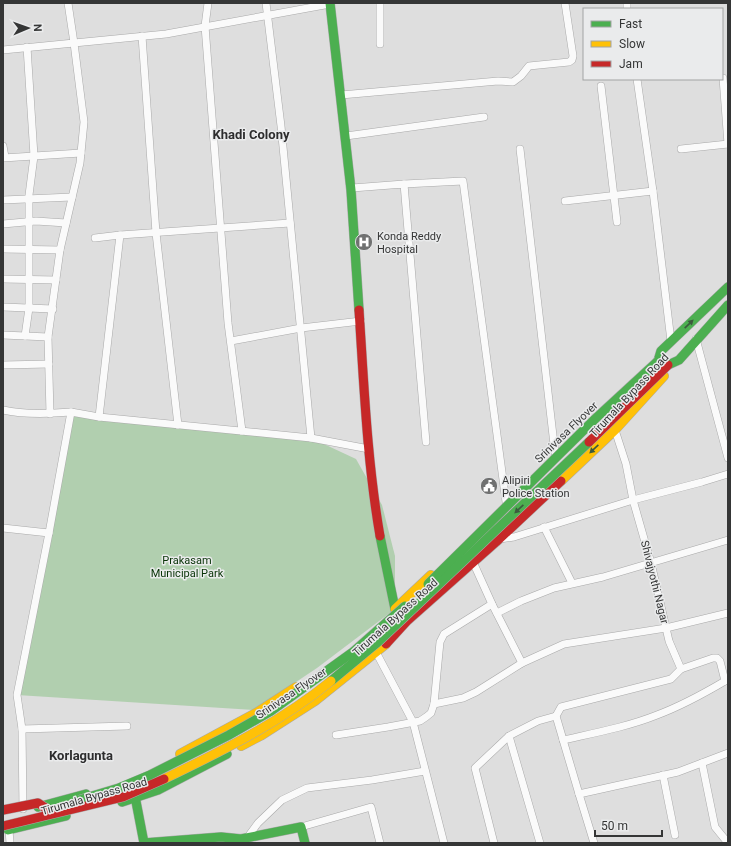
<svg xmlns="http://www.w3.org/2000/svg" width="731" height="846" font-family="Roboto,sans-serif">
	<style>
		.green { fill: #b1cfaf }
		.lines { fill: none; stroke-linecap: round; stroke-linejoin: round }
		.street-casing { stroke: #a9a9a9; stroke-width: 8 }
		.fast-casing { stroke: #a9a9a9; stroke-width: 10 }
		.slow-casing { stroke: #a9a9a9; stroke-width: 10 }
		.jam-casing { stroke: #a9a9a9; stroke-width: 10 }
		.street { stroke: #fafafa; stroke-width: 7 }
		.fast { stroke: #4caf50; stroke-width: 9 }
		.slow { stroke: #ffc107; stroke-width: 9 }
		.jam { stroke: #c62828; stroke-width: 9 }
		.fast-bridge-casing { stroke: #a9a9a9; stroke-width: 10; stroke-linecap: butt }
		.slow-bridge-casing { stroke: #a9a9a9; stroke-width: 10; stroke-linecap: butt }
		.jam-bridge-casing { stroke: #a9a9a9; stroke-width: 10; stroke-linecap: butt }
		.fast-bridge { stroke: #4caf50; stroke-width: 9 }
		.slow-bridge { stroke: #ffc107; stroke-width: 9 }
		.jam-bridge { stroke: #c62828; stroke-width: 9 }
		.oneway { fill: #3c5a3e }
		.labels { text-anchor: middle; stroke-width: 3; stroke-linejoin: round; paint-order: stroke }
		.poi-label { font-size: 11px; fill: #353636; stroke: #eaebec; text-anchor: start }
		.street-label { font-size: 11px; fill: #353636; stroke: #eaebec }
		.park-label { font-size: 11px; fill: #073306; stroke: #eaebec }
		.quarter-label { font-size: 13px; font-weight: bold; fill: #2d2d2e; stroke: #eaebec }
	</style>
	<rect width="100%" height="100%" fill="#dedede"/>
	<path class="green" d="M71,412L311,438L356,459L382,505L395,556V609L317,668L254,710L17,695Z"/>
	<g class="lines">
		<defs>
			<g id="street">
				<path d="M208,3L205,26L228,323L242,431"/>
				<path d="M266,3L281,126L311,438"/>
				<path d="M627,3V9"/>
				<path d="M142,36L156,233L178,425"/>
				<path d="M380,44V3"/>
				<path d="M3,50L74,43L68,3"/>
				<path d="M723,78L728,144"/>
				<path d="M637,79L653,191L671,341"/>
				<path d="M601,86L617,222"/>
				<path d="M341,95L498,81L513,82L521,76L529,66L569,62L572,60L573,56L565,3"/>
				<path d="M346,136L484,117"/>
				<path d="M3,146L5,157"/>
				<path d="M520,149L555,453"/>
				<path d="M681,149L728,144"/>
				<path d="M3,158L81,153"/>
				<path d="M404,184L463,181L506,502"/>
				<path d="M352,188L404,184L426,442"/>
				<path d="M3,200L72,197"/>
				<path d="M565,201L653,191"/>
				<path d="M3,224L36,221L66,223"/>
				<path d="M95,238L120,235L290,223"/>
				<path d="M3,249L60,250L80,163L84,122L74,43L166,34L330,4"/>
				<path d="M3,279L56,280"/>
				<path d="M3,307L53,309"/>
				<path d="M3,335L48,337"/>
				<path d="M25,336L29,308V195L34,156L27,47"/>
				<path d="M696,339L728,458"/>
				<path d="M231,341L301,328L361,321"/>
				<path d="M3,365L49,364"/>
				<path d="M3,410C25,415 48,414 71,412"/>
				<path d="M50,414L48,337L60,250"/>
				<path d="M99,417L120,235"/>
				<path d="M615,430L626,464L633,500L651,563L669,641L681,669L713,658H717L720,661L725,681L728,680"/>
				<path d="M544,527L572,583"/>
				<path d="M3,528L49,533"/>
				<path d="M500,539L514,537L633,500L702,482L728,474"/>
				<path d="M473,562L492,604L522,663L564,644L666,628L728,613"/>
				<path d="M497,613L521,601L554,588L603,577L728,540"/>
				<path d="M376,652L413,722L444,843"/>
				<path d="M434,704L463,698L476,692L522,663"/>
				<path d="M22,729L127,726"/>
				<path d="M336,735L388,727L420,721L426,717L431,713L434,704L440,642L444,634L492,604"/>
				<path d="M509,736L540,843"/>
				<path d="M563,740C594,733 627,727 657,715C681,706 703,694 725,681"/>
				<path d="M702,763L715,827L728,843"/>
				<path d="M663,775L675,835"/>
				<path d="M579,794L556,716L561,707L671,679L681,669"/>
				<path d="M23,809L22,729L17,695L49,533L71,412L99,417L311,438L369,449"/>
				<path d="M301,827L371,807L380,843"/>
				<path d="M9,830L10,843"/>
				<path d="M247,838L258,823L282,800L307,788L372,780L425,771"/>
				<path d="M494,843L475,768L509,736L538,721L556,716"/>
				<path d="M594,843L579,794L678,772L728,753"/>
			</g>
			<g id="fast">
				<path d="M330,3L351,190L359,310"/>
				<path d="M658,361L661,351L728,287"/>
				<path d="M668,365L679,360L728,305"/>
				<path d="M380,536L395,609L398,613"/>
				<path d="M134,791L144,843L221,837L241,839L301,827L305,843"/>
				<path d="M122,802L158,790L227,754"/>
				<path d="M38,807L86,794"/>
				<path d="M8,830L66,816"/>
			</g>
			<g id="slow">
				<path d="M561,481L615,430L664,376"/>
				<path d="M395,609L431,575"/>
				<path d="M241,746L262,735L315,701L386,644"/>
				<path d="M180,754L256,713L296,687"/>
			</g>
			<g id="jam">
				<path d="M359,310C364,385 367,461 380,536"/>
				<path d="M386,644L407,621L496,542L561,481"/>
			</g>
		</defs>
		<use href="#street" class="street-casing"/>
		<use href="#fast" class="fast-casing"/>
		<use href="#slow" class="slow-casing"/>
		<use href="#jam" class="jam-casing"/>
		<use href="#street" class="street"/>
		<use href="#fast" class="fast"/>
		<use href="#slow" class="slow"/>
		<use href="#jam" class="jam"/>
		<defs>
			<g id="fast-bridge">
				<path d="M428,584L595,419L658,361"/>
				<path d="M331,681L378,642L589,442"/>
				<path d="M79,800L119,788L150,775L229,735L271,711L353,652L405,606"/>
			</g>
			<path id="slow-bridge" d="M164,779C222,751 281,722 331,681"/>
			<g id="jam-bridge">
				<path d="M589,442L668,365"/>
				<path d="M3,810L38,803L47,809"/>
				<path d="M3,826L123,797L164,779"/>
			</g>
		</defs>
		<use href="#fast-bridge" class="fast-bridge-casing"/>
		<use href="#slow-bridge" class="slow-bridge-casing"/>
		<use href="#jam-bridge" class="jam-bridge-casing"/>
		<use href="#fast-bridge" class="fast-bridge"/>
		<use href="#slow-bridge" class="slow-bridge"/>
		<use href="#jam-bridge" class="jam-bridge"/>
	</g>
	<defs><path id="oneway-solid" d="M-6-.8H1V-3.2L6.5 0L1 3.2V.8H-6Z"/></defs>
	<g class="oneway">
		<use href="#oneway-solid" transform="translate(689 324) rotate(-44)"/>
		<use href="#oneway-solid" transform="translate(594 449) rotate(137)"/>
		<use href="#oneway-solid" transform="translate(519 509) rotate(137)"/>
	</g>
	<defs>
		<symbol id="hospital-disc" viewBox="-11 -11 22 22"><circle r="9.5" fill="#707171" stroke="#eaebec"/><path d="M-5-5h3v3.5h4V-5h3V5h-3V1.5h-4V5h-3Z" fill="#fff"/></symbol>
		<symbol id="civic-disc" viewBox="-11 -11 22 22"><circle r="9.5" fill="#707171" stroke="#eaebec"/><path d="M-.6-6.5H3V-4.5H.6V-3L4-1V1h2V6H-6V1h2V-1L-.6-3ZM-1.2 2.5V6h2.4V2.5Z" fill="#fff"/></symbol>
	</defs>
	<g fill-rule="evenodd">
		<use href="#hospital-disc" x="354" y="232" width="20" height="20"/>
		<use href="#civic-disc" x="479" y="476" width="20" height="20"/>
	</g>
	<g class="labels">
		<g class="poi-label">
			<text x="377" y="240">Konda Reddy<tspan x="377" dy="13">Hospital</tspan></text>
			<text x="502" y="484">Alipiri<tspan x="502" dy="13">Police Station</tspan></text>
		</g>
		<g class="street-label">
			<text transform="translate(629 395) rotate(-47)" y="4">Tirumala Bypass Road</text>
			<text transform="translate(566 432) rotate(-44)" y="4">Srinivasa Flyover</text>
			<text transform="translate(655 582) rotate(76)" y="4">Shivajyothi Nagar</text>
			<text transform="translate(395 617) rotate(-42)" y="4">Tirumala Bypass Road</text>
			<text transform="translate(291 693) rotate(-34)" y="4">Srinivasa Flyover</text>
			<text transform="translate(94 796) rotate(-16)" y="4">Tirumala Bypass Road</text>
		</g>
		<g class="park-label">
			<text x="187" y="564">Prakasam<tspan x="187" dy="13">Municipal Park</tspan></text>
		</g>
		<g class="quarter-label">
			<text x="251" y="139">Khadi Colony</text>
			<text x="81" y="760">Korlagunta</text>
		</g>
	</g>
	<rect width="731" height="846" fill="none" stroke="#353636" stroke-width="8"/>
	<rect x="583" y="8" width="140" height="72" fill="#eaebec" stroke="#a2a3a3"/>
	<rect x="591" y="21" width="20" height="6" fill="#4caf50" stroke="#a2a3a3"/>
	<text x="619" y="28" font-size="12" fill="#353636">Fast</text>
	<rect x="591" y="41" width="20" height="6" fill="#ffc107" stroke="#a2a3a3"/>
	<text x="619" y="48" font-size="12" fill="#353636">Slow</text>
	<rect x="591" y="61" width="20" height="6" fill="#c62828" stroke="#a2a3a3"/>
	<text x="619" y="68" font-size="12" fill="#353636">Jam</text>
	<g transform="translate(28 28) rotate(88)" stroke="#eaebec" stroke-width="3" paint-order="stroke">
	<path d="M0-3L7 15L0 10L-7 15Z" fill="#353636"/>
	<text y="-6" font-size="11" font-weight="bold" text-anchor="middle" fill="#353636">N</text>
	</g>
	<path d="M595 830v6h67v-6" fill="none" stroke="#353636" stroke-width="2"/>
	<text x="601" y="830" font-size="12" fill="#353636" stroke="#eaebec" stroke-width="3" paint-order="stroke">50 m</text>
</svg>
